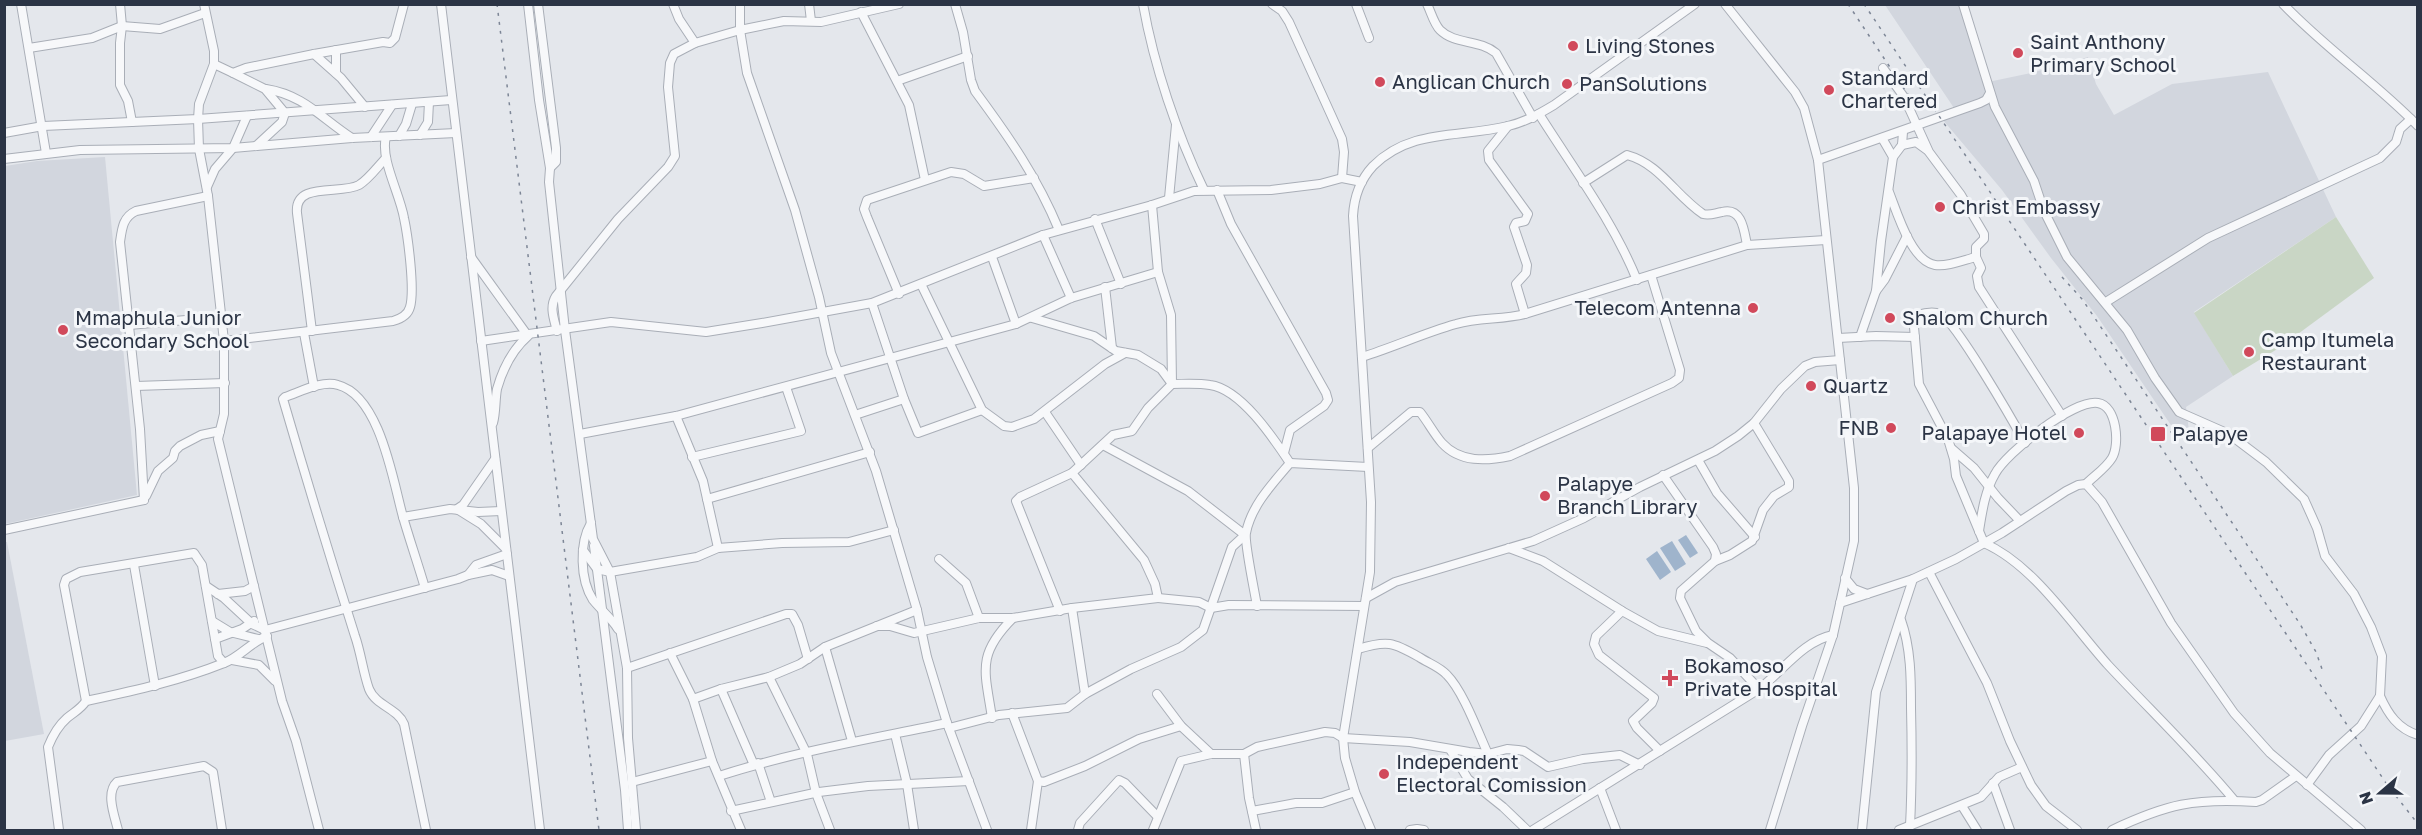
<svg xmlns="http://www.w3.org/2000/svg" width="2422" height="835" font-family="'Golos Text',sans-serif">
	<style>
		.built { fill: #d2d6de }
		.green { fill: #c9d6c5 }
		.water { fill: #9fb4cc }
		.lines { fill: none; stroke-linecap: round; stroke-linejoin: round }
		.minor-casing { stroke: #a9aeb7; stroke-width: 10 }
		.minor { stroke: #f7f8fa; stroke-width: 8 }
		.rail { stroke: #7d8696; stroke-width: 1.5; stroke-dasharray: 3 6; stroke-linecap: butt }
		.poi-dot { fill: #d1495b; stroke: #f4f6f9; stroke-width: 2 }
		.labels { text-anchor: middle; stroke-width: 6; stroke-linejoin: round; paint-order: stroke }
		.poi-label { font-size: 20px; fill: #2b3445; stroke: #f4f6f9; text-anchor: start }
	</style>
	<rect width="100%" height="100%" fill="#e4e7ec"/>
	<g class="built">
		<path d="M1885,5H1963L1988,82L2031,73L2088,57L2096,84L2114,115L2172,84L2268,72L2336,217L2194,312L2233,376L2186,407L2189,431L2179,437L2097,316L2051,258L2002,190L1943,120L1956,111Z"/>
		<path d="M105,157L137,495L5,524V166L37,161Z"/>
		<path d="M5,542H7L44,734L5,741Z"/>
	</g>
	<path class="green" d="M2336,217L2374,278L2279,348L2233,376L2194,313Z"/>
	<g class="water">
		<path d="M1686,535L1698,553L1690,558L1678,540Z"/>
		<path d="M1672,541L1686,564L1675,571L1660,548Z"/>
		<path d="M1657,551L1671,572L1660,580L1646,559Z"/>
	</g>
	<g class="lines">
		<defs>
			<g id="minor">
				<path d="M21,4L46,153"/>
				<path d="M120,4L122,26L120,43V85L128,101L132,122"/>
				<path d="M204,4L214,51V64L199,104L198,119L199,149L208,196L224,341V414L218,439L282,701L296,741L319,830"/>
				<path d="M441,4L540,830"/>
				<path d="M528,4L539,100L550,168"/>
				<path d="M538,4L556,148V162L550,168L549,182L565,330L593,539L610,572L627,668L628,738L636,830"/>
				<path d="M673,4L679,19L695,43"/>
				<path d="M740,4V30L747,73L795,210L819,297L831,353L876,471L917,610L927,657L947,723L987,830"/>
				<path d="M809,4L811,21"/>
				<path d="M955,4L963,32L971,80L975,91C1009,137 1037,177 1059,230"/>
				<path d="M1143,4C1154,66 1177,134 1204,190"/>
				<path d="M1272,4L1282,11L1289,22L1342,139L1344,152L1342,178"/>
				<path d="M1356,4L1369,38"/>
				<path d="M1427,4C1431,12 1434,24 1440,30C1455,45 1479,39 1496,53L1533,118"/>
				<path d="M1725,4L1795,92L1804,108L1818,160L1854,488V541L1833,635L1802,726L1770,830"/>
				<path d="M1963,4L1995,107L2034,181L2044,211L2067,257L2127,330L2155,378L2179,412L2229,434L2266,462L2304,499L2317,528L2325,556L2354,594L2371,627L2382,656L2380,696L2361,726L2329,755L2307,785"/>
				<path d="M2283,4C2325,48 2375,82 2418,126"/>
				<path d="M861,12L909,105L925,180"/>
				<path d="M29,48L92,38L122,26L160,29L205,13"/>
				<path d="M314,54L341,78L365,107"/>
				<path d="M214,64L233,73L246,68L314,54L383,42L390,43L395,38L404,4"/>
				<path d="M1883,68L1904,97L1929,152L1961,195L1984,234V239L1976,247V257L1981,268L1977,276L1979,287L2062,416"/>
				<path d="M233,73L265,89L285,113L282,122L256,146"/>
				<path d="M336,73V50"/>
				<path d="M897,81L968,56"/>
				<path d="M266,89C304,95 321,118 352,138"/>
				<path d="M1539,114C1573,168 1613,221 1637,280"/>
				<path d="M1508,126L1488,151L1489,160L1528,214L1525,221L1516,223L1514,227L1527,265L1526,273L1516,284L1525,314"/>
				<path d="M4,133L43,126L198,119L451,100"/>
				<path d="M420,135L428,122L429,102"/>
				<path d="M399,136L406,124L412,104"/>
				<path d="M371,137L392,105"/>
				<path d="M1902,145L1916,142L1927,150"/>
				<path d="M1893,157L1902,145L1903,132"/>
				<path d="M4,159L80,150L233,148L352,138L456,133"/>
				<path d="M1818,160L1980,103L1986,100L1990,93"/>
				<path d="M1583,183L1627,155C1660,164 1675,195 1703,214C1710,216 1715,213 1722,212C1742,207 1744,230 1747,245"/>
				<path d="M207,187L215,169L233,148L247,116"/>
				<path d="M1217,190L1231,224L1326,393L1328,400L1324,406L1290,430L1284,453"/>
				<path d="M1889,192C1897,212 1911,261 1935,265C1947,267 1964,260 1976,257"/>
				<path d="M1169,198L1176,125"/>
				<path d="M1095,219L1121,284"/>
				<path d="M1043,235L1071,298"/>
				<path d="M471,257L528,336C512,350 503,368 497,389C495,400 496,412 493,423"/>
				<path d="M992,257L1016,324"/>
				<path d="M921,284L982,410L1004,426L1012,427L1034,419L1105,364L1125,353"/>
				<path d="M1105,287L1112,348"/>
				<path d="M1876,291L1885,279L1907,236"/>
				<path d="M899,294L867,217L864,209L867,200L951,172L964,174L984,186L1034,178"/>
				<path d="M2106,302L2208,238L2380,158L2396,142L2400,129L2411,119"/>
				<path d="M872,303L904,399L918,433L982,410"/>
				<path d="M1032,318L1094,336L1116,351L1138,355L1161,369L1172,384"/>
				<path d="M129,325L220,317"/>
				<path d="M312,331L297,213C294,181 341,195 359,185C369,179 378,166 386,158"/>
				<path d="M557,331C554,319 549,307 556,296L618,219L668,167L675,156L668,87L670,63L674,54L695,43L740,30L784,21L821,22L899,4"/>
				<path d="M304,333L314,387"/>
				<path d="M1860,337L1876,291L1881,241L1893,157L1882,138"/>
				<path d="M1838,338L1876,336L1915,337"/>
				<path d="M224,341L393,321C400,319 408,315 410,307C415,290 408,237 404,218C400,194 380,159 386,137"/>
				<path d="M481,341L611,322L706,332L762,323L872,303L1043,235L1152,205L1194,191L1271,190L1320,184L1342,178L1362,182"/>
				<path d="M1362,357C1394,347 1424,333 1456,324C1478,317 1502,320 1525,314L1747,245L1826,240"/>
				<path d="M1172,384C1185,384 1198,383 1210,385C1241,389 1274,439 1290,463"/>
				<path d="M136,386L225,383"/>
				<path d="M1045,412L1081,465"/>
				<path d="M855,415L904,399"/>
				<path d="M676,416L703,481L718,548"/>
				<path d="M1754,423L1789,481V487L1774,496L1763,510L1752,541L1730,555L1715,561L1681,591L1680,598L1696,631L1708,643L1730,658L1759,689"/>
				<path d="M580,434L676,416L1016,324L1071,298L1158,272"/>
				<path d="M2025,443C2014,423 1955,320 1940,314C1933,311 1924,313 1917,315L1914,327L1919,384L1948,439L1954,459L1956,476L1984,543C2034,565 2072,625 2108,665C2150,710 2195,753 2234,800"/>
				<path d="M1368,448L1411,412H1420C1428,422 1434,434 1442,443C1460,463 1487,461 1510,456L1672,383L1679,378L1680,370L1651,275"/>
				<path d="M1951,448L1974,468L1998,498L2020,521"/>
				<path d="M692,457L801,431L786,387"/>
				<path d="M495,459L463,505L457,509L481,524L506,549"/>
				<path d="M1698,460L1717,493L1755,537"/>
				<path d="M1663,475L1713,547L1716,554L1715,561"/>
				<path d="M146,496L158,471L173,458L175,451L180,446L201,435L220,431"/>
				<path d="M707,499L870,452"/>
				<path d="M144,500L140,429L120,242C122,228 123,217 136,211L208,196"/>
				<path d="M403,517L450,509L478,512L501,511"/>
				<path d="M591,523C579,543 580,580 593,600C601,610 611,618 618,629"/>
				<path d="M4,530L144,500"/>
				<path d="M1979,531C1982,512 1985,491 1995,474C2006,453 2074,399 2098,403C2117,406 2120,445 2112,458C2106,468 2094,476 2086,484"/>
				<path d="M594,546L625,790L628,830"/>
				<path d="M1509,548L1543,561L1622,611L1658,631L1707,643"/>
				<path d="M583,550L597,569L610,572L697,557L718,548L782,543L849,542L894,530"/>
				<path d="M939,559L966,583L979,618"/>
				<path d="M134,565L155,686"/>
				<path d="M1929,572L1987,683L2010,741L2031,785L2046,806L2077,830"/>
				<path d="M468,575L492,570L509,576"/>
				<path d="M1845,578L1854,589L1867,594"/>
				<path d="M206,586L224,598L252,624L265,630L458,579L468,575L476,565L507,554"/>
				<path d="M425,588C418,564 410,541 403,517C393,481 380,396 338,385C322,380 300,392 285,397L283,399C306,478 330,557 355,636C361,653 363,672 369,689C376,706 397,708 404,724L426,830"/>
				<path d="M218,594L245,591L254,586"/>
				<path d="M1158,598L1199,602L1211,608L1229,605L1364,606"/>
				<path d="M1366,598L1395,582L1533,541L1584,518L1640,487L1715,451L1738,436L1754,423L1781,389L1805,366L1815,362L1840,360"/>
				<path d="M1840,603L1913,579L1956,559L2002,533L2066,491L2078,485L2086,484L2102,502L2171,623L2234,713L2270,753L2361,830"/>
				<path d="M1257,606C1255,593 1244,542 1246,533C1251,506 1273,483 1290,463L1368,467"/>
				<path d="M1072,608L1085,694"/>
				<path d="M1060,611L1016,501L1020,497L1072,473L1113,435L1132,431L1148,408L1172,384L1171,315L1158,272L1152,205"/>
				<path d="M1622,611L1596,636L1594,644L1599,655L1654,698L1652,703L1633,721L1637,728L1660,751"/>
				<path d="M1901,620C1911,648 1911,679 1911,708C1912,748 1912,787 1910,826"/>
				<path d="M212,621L230,632L258,639"/>
				<path d="M877,626H890L914,633L979,618H1013L1072,608L1158,598L1155,584L1144,560L1072,473"/>
				<path d="M215,639L242,629L254,621"/>
				<path d="M825,647L852,741"/>
				<path d="M1358,649C1387,640 1393,642 1419,657C1428,663 1440,667 1447,675C1463,691 1478,732 1488,754"/>
				<path d="M670,653L693,699L712,761L741,830"/>
				<path d="M232,660L259,665L275,681"/>
				<path d="M627,668L786,614H792L798,625L808,659"/>
				<path d="M769,677L807,754L816,793L830,830"/>
				<path d="M721,689L754,765"/>
				<path d="M1157,694L1181,726L1211,754"/>
				<path d="M2380,696C2388,714 2398,729 2418,735"/>
				<path d="M693,699L721,689L769,677L800,664L825,647L917,610"/>
				<path d="M86,701L64,585L66,579L80,572L194,553L202,565L218,656L224,663"/>
				<path d="M1012,713L1038,781L1044,782L1085,766L1139,739L1181,726"/>
				<path d="M992,718C985,671 976,655 1013,618"/>
				<path d="M949,728L999,715L1067,708L1085,694L1131,669L1181,647L1203,630L1232,547L1245,535L1188,491L1103,445"/>
				<path d="M895,734L907,784L914,830"/>
				<path d="M1451,751L1468,779L1503,807L1527,830"/>
				<path d="M1244,754L1249,798L1256,830"/>
				<path d="M758,763L771,802"/>
				<path d="M719,776C793,752 871,739 947,723"/>
				<path d="M632,782L712,761"/>
				<path d="M1993,783L2010,830"/>
				<path d="M1600,788L1616,830"/>
				<path d="M1962,806L1977,830"/>
				<path d="M731,811L819,792L868,786L969,781"/>
				<path d="M1252,811L1296,803H1322L1355,792"/>
				<path d="M59,830L48,747C52,737 59,725 67,718C74,712 81,709 86,701C132,691 179,681 224,663C240,657 251,642 267,636"/>
				<path d="M118,830C115,817 105,793 117,782L204,766L213,772L222,830"/>
				<path d="M1031,830L1038,781"/>
				<path d="M1078,830L1080,823L1119,780L1125,783L1157,816"/>
				<path d="M1153,830L1181,761L1211,754H1244L1257,747L1325,732L1335,733L1343,738L1410,742L1469,752L1488,754L1507,749L1518,750L1524,751L1548,767L1583,759L1620,755L1640,765"/>
				<path d="M1371,830L1355,792L1345,758L1343,738L1370,572L1371,502L1353,216C1354,197 1360,180 1373,166C1411,128 1460,138 1508,126C1525,122 1539,114 1554,105L1695,4"/>
				<path d="M1410,830L1417,829L1424,830"/>
				<path d="M1533,830L1759,689C1783,671 1803,641 1833,635"/>
				<path d="M1862,830L1876,692L1913,579"/>
				<path d="M1899,830L1981,797L1999,777L2022,767"/>
				<path d="M2112,830C2167,804 2194,798 2256,802L2262,800L2296,776"/>
			</g>
		</defs>
		<use href="#minor" class="minor-casing"/>
		<use href="#minor" class="minor"/>
		<g class="rail">
			<path d="M497,4L599,830"/>
			<path d="M1848,4L1911,99"/>
			<path d="M1864,4L2388,786L2418,824"/>
			<path d="M2062,277L2082,299L2300,624L2316,652L2322,669"/>
		</g>
	</g>
	<g class="poi-dot">
		<circle cx="1573" cy="46" r="6"/>
		<circle cx="2018" cy="53" r="6"/>
		<circle cx="1380" cy="82" r="6"/>
		<circle cx="1567" cy="84" r="6"/>
		<circle cx="1829" cy="90" r="6"/>
		<circle cx="1940" cy="207" r="6"/>
		<circle cx="1753" cy="308" r="6"/>
		<circle cx="1890" cy="318" r="6"/>
		<circle cx="63" cy="330" r="6"/>
		<circle cx="2249" cy="352" r="6"/>
		<circle cx="1811" cy="386" r="6"/>
		<circle cx="1891" cy="428" r="6"/>
		<circle cx="2079" cy="433" r="6"/>
		<rect x="2150" y="426" width="16" height="16" rx="3"/>
		<circle cx="1545" cy="496" r="6"/>
		<path d="M1667 669h6v6h6v6h-6v6h-6v-6h-6v-6h6z"/>
		<circle cx="1384" cy="774" r="6"/>
	</g>
	<g class="labels">
		<g class="poi-label">
			<text x="2030" y="49">Saint Anthony<tspan x="2030" dy="23">Primary School</tspan></text>
			<text x="1585" y="53">Living Stones</text>
			<text x="1841" y="85">Standard<tspan x="1841" dy="23">Chartered</tspan></text>
			<text x="1392" y="89">Anglican Church</text>
			<text x="1579" y="91">PanSolutions</text>
			<text x="1952" y="214">Christ Embassy</text>
			<text x="1741" y="315" text-anchor="end">Telecom Antenna</text>
			<text x="75" y="325">Mmaphula Junior<tspan x="75" dy="23">Secondary School</tspan></text>
			<text x="1902" y="325">Shalom Church</text>
			<text x="2261" y="347">Camp Itumela<tspan x="2261" dy="23">Restaurant</tspan></text>
			<text x="1823" y="393">Quartz</text>
			<text x="1879" y="435" text-anchor="end">FNB</text>
			<text x="2067" y="440" text-anchor="end">Palapaye Hotel</text>
			<text x="2172" y="441">Palapye</text>
			<text x="1557" y="491">Palapye<tspan x="1557" dy="23">Branch Library</tspan></text>
			<text x="1684" y="673">Bokamoso<tspan x="1684" dy="23">Private Hospital</tspan></text>
			<text x="1396" y="769">Independent<tspan x="1396" dy="23">Electoral Comission</tspan></text>
		</g>
	</g>
	<rect width="2422" height="835" fill="none" stroke="#2b3445" stroke-width="12"/>
	<g transform="translate(2380 793) rotate(250)" stroke="#f4f6f9" stroke-width="4.5" paint-order="stroke">
	<path d="M0-4.5L10 22L0 15L-10 22Z" fill="#2b3445"/>
	<text y="-9" font-size="16" font-weight="bold" text-anchor="middle" fill="#2b3445">N</text>
	</g>
</svg>
